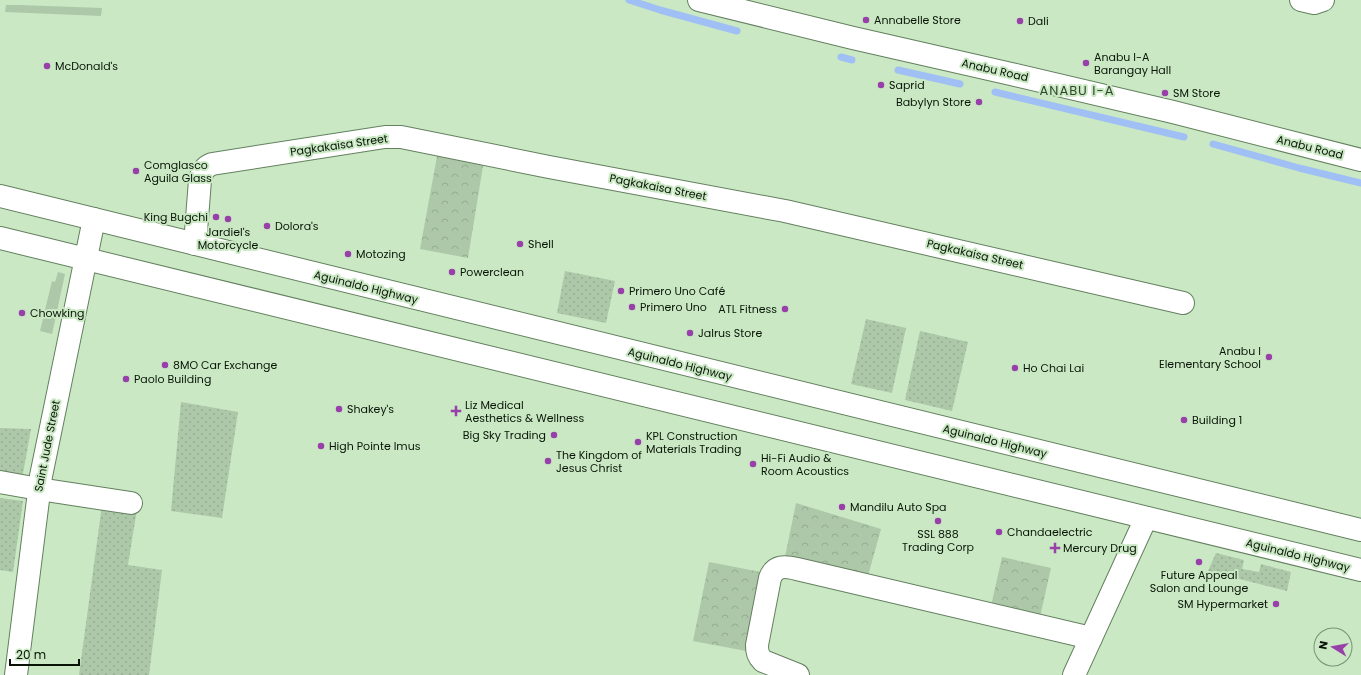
<svg xmlns="http://www.w3.org/2000/svg" width="1361" height="675" font-family="Poppins,sans-serif">
	<style>
		.grass { fill: url(#grass-dots) }
		.forest { fill: url(#forest-crowns) }
		.green { fill: #adc8a8 }
		.lines { fill: none; stroke-linecap: round; stroke-linejoin: round }
		.stream { stroke: #9fbff5; stroke-width: 7 }
		.minor-casing { stroke: #64805f; stroke-width: 24 }
		.highway-casing { stroke: #64805f; stroke-width: 24 }
		.minor { stroke: #fff; stroke-width: 22 }
		.highway { stroke: #fff; stroke-width: 22 }
		.poi-dot { fill: #983faa; stroke: #c9e8c3; stroke-width: 1.5 }
		.labels { text-anchor: middle; stroke-width: 4; stroke-linejoin: round; paint-order: stroke }
		.poi-label { font-size: 11px; fill: #091407; stroke: #c9e8c3; text-anchor: start }
		.street-label { font-size: 11px; fill: #091407; stroke: #c9e8c3 }
		.quarter-label { font-size: 13px; letter-spacing: 1px; fill: #2e482a; stroke: #c9e8c3 }
	</style>
	<defs>
		<pattern id="grass-dots" width="8" height="8" patternUnits="userSpaceOnUse"><rect width="8" height="8" fill="#adc8a8"/><path d="M2 2h.1M6 6h.1" fill="none" stroke="#94ab8f" stroke-width="1.8" stroke-linecap="round"/></pattern>
		<pattern id="forest-crowns" width="20" height="18" patternUnits="userSpaceOnUse"><rect width="20" height="18" fill="#adc8a8"/><path d="M2 6a3 3 0 1 1 6 0M12 15a3 3 0 1 1 6 0" fill="none" stroke="#94ab8f"/></pattern>
	</defs>
	<rect width="100%" height="100%" fill="#c9e8c3"/>
	<g class="grass">
		<path d="M565,271L615,281L606,323L557,313Z"/>
		<path d="M866,319L906,328L892,393L851,384Z"/>
		<path d="M920,331L968,342L952,411L905,400Z"/>
		<path d="M181,402L238,412L222,518L171,511Z"/>
		<path d="M0,428L31,429L22,479L0,477Z"/>
		<path d="M0,498L23,501L13,572L0,570Z"/>
		<path d="M102,505L137,509L128,565L162,570L149,675H79Z"/>
		<path d="M1216,553L1244,560L1242,569L1259,572L1261,564L1291,572L1287,591L1208,571Z"/>
	</g>
	<g class="forest">
		<path d="M438,151L484,160L468,258L420,249Z"/>
		<path d="M796,503L881,529L868,576L785,557Z"/>
		<path d="M1002,557L1051,568L1040,617L991,606Z"/>
		<path d="M709,562L761,572L746,651L693,641Z"/>
	</g>
	<g class="green">
		<path d="M6,5H19L102,8L101,16L5,12Z"/>
		<path d="M58,272L65,274L52,334L40,331L52,281L55,282Z"/>
	</g>
	<g class="lines">
		<g class="stream">
			<path d="M629,0L660,10L737,31"/>
			<path d="M841,57L852,60"/>
			<path d="M898,70L960,84"/>
			<path d="M995,92L1184,137"/>
			<path d="M1213,144L1299,168L1361,183"/>
		</g>
		<defs>
			<g id="minor">
				<path d="M699,0L853,38L1011,74L1173,112L1361,160"/>
				<path d="M1301,0L1314,3L1323,0"/>
				<path d="M195,244L200,180C202,172 204,167 212,164L385,137H401L549,167L785,211L1183,303"/>
				<path d="M0,482L39,489L131,503"/>
				<path d="M16,675L41,476L94,219"/>
				<path d="M798,675L763,661C758,656 757,652 757,645L770,578C775,565 785,566 797,569L1091,638"/>
				<path d="M1074,675L1146,518"/>
			</g>
			<g id="highway">
				<path d="M0,196L1361,530"/>
				<path d="M0,238L1361,570"/>
			</g>
		</defs>
		<use href="#minor" class="minor-casing"/>
		<use href="#highway" class="highway-casing"/>
		<use href="#minor" class="minor"/>
		<use href="#highway" class="highway"/>
	</g>
	<g class="poi-dot">
		<circle cx="866" cy="20" r="4"/>
		<circle cx="1020" cy="21" r="4"/>
		<circle cx="1086" cy="63" r="4"/>
		<circle cx="47" cy="66" r="4"/>
		<circle cx="881" cy="85" r="4"/>
		<circle cx="1165" cy="93" r="4"/>
		<circle cx="979" cy="102" r="4"/>
		<circle cx="136" cy="171" r="4"/>
		<circle cx="216" cy="217" r="4"/>
		<circle cx="228" cy="219" r="4"/>
		<circle cx="267" cy="226" r="4"/>
		<circle cx="520" cy="244" r="4"/>
		<circle cx="348" cy="254" r="4"/>
		<circle cx="452" cy="272" r="4"/>
		<circle cx="621" cy="291" r="4"/>
		<circle cx="632" cy="307" r="4"/>
		<circle cx="785" cy="309" r="4"/>
		<circle cx="22" cy="313" r="4"/>
		<circle cx="690" cy="333" r="4"/>
		<circle cx="1269" cy="357" r="4"/>
		<circle cx="165" cy="365" r="4"/>
		<circle cx="1015" cy="368" r="4"/>
		<circle cx="126" cy="379" r="4"/>
		<circle cx="339" cy="409" r="4"/>
		<path d="M454 405h4v4h4v4h-4v4h-4v-4h-4v-4h4z"/>
		<circle cx="1184" cy="420" r="4"/>
		<circle cx="554" cy="435" r="4"/>
		<circle cx="638" cy="442" r="4"/>
		<circle cx="321" cy="446" r="4"/>
		<circle cx="548" cy="461" r="4"/>
		<circle cx="753" cy="464" r="4"/>
		<circle cx="842" cy="507" r="4"/>
		<circle cx="938" cy="521" r="4"/>
		<circle cx="999" cy="532" r="4"/>
		<path d="M1053 542h4v4h4v4h-4v4h-4v-4h-4v-4h4z"/>
		<circle cx="1199" cy="562" r="4"/>
		<circle cx="1276" cy="604" r="4"/>
	</g>
	<g class="labels">
		<g class="poi-label">
			<text x="874" y="24">Annabelle Store</text>
			<text x="1028" y="25">Dali</text>
			<text x="1094" y="61">Anabu I-A<tspan x="1094" dy="13">Barangay Hall</tspan></text>
			<text x="55" y="70">McDonald's</text>
			<text x="889" y="89">Saprid</text>
			<text x="1173" y="97">SM Store</text>
			<text x="971" y="106" text-anchor="end">Babylyn Store</text>
			<text x="144" y="169">Comglasco<tspan x="144" dy="13">Aguila Glass</tspan></text>
			<text x="208" y="221" text-anchor="end">King Bugchi</text>
			<text x="275" y="230">Dolora's</text>
			<text x="228" y="236" text-anchor="middle">Jardiel's<tspan x="228" dy="13">Motorcycle</tspan></text>
			<text x="528" y="248">Shell</text>
			<text x="356" y="258">Motozing</text>
			<text x="460" y="276">Powerclean</text>
			<text x="629" y="295">Primero Uno Café</text>
			<text x="640" y="311">Primero Uno</text>
			<text x="777" y="313" text-anchor="end">ATL Fitness</text>
			<text x="30" y="317">Chowking</text>
			<text x="698" y="337">Jalrus Store</text>
			<text x="1261" y="355" text-anchor="end">Anabu I<tspan x="1261" dy="13">Elementary School</tspan></text>
			<text x="173" y="369">8MO Car Exchange</text>
			<text x="1023" y="372">Ho Chai Lai</text>
			<text x="134" y="383">Paolo Building</text>
			<text x="465" y="409">Liz Medical<tspan x="465" dy="13">Aesthetics &amp; Wellness</tspan></text>
			<text x="347" y="413">Shakey's</text>
			<text x="1192" y="424">Building 1</text>
			<text x="546" y="439" text-anchor="end">Big Sky Trading</text>
			<text x="646" y="440">KPL Construction<tspan x="646" dy="13">Materials Trading</tspan></text>
			<text x="329" y="450">High Pointe Imus</text>
			<text x="556" y="459">The Kingdom of<tspan x="556" dy="13">Jesus Christ</tspan></text>
			<text x="761" y="462">Hi-Fi Audio &amp;<tspan x="761" dy="13">Room Acoustics</tspan></text>
			<text x="850" y="511">Mandilu Auto Spa</text>
			<text x="1007" y="536">Chandaelectric</text>
			<text x="938" y="538" text-anchor="middle">SSL 888<tspan x="938" dy="13">Trading Corp</tspan></text>
			<text x="1063" y="552">Mercury Drug</text>
			<text x="1199" y="579" text-anchor="middle">Future Appeal<tspan x="1199" dy="13">Salon and Lounge</tspan></text>
			<text x="1268" y="608" text-anchor="end">SM Hypermarket</text>
		</g>
		<g class="street-label">
			<text transform="translate(995 70) rotate(13)" y="4">Anabu Road</text>
			<text transform="translate(339 145) rotate(-8)" y="4">Pagkakaisa Street</text>
			<text transform="translate(1310 147) rotate(14)" y="4">Anabu Road</text>
			<text transform="translate(658 187) rotate(11)" y="4">Pagkakaisa Street</text>
			<text transform="translate(975 254) rotate(13)" y="4">Pagkakaisa Street</text>
			<text transform="translate(366 287) rotate(14)" y="4">Aguinaldo Highway</text>
			<text transform="translate(680 364) rotate(14)" y="4">Aguinaldo Highway</text>
			<text transform="translate(995 441) rotate(14)" y="4">Aguinaldo Highway</text>
			<text transform="translate(47 446) rotate(-79)" y="4">Saint Jude Street</text>
			<text transform="translate(1298 555) rotate(14)" y="4">Aguinaldo Highway</text>
		</g>
		<g class="quarter-label">
			<text x="1077" y="95">ANABU I-A</text>
		</g>
	</g>
	<g transform="translate(1333 647) rotate(281)"><circle r="19" fill="#c9e8c3" stroke="#7c9378"/>
	<path d="M0-3L7 15L0 10L-7 15Z" fill="#983faa"/>
	<text y="-6" font-size="11" font-weight="bold" text-anchor="middle" fill="#091407">N</text>
	</g>
	<path d="M10 659v6h69v-6" fill="none" stroke="#091407" stroke-width="2"/>
	<text x="16" y="659" font-size="12" fill="#091407" stroke="#c9e8c3" stroke-width="3" paint-order="stroke">20 m</text>
</svg>
